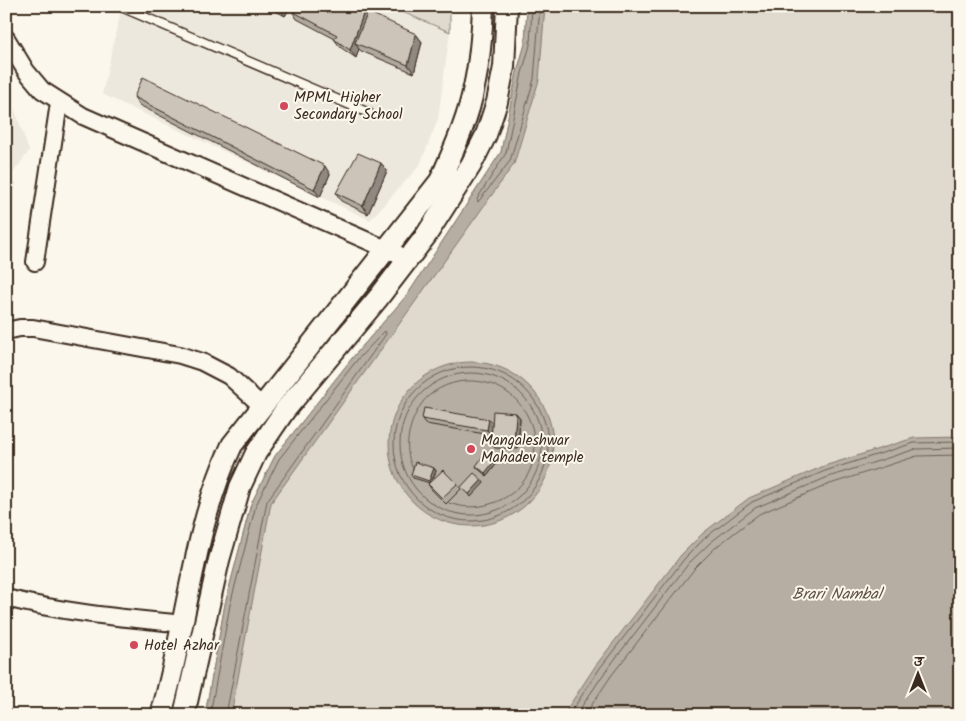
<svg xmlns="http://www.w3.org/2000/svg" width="966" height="721" font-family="Kalam,'Playpen Sans Deva',sans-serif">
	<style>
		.built { fill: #ede8dd }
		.green { fill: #dfd9ce; stroke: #8d8276 }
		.water { fill: #b6aea2; stroke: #85796d }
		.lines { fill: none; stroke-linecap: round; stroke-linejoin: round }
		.shore { stroke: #6c5f53; stroke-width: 1 }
		.service-casing { stroke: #3b2a1e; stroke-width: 11 }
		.minor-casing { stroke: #3b2a1e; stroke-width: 20 }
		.tertiary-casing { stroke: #3b2a1e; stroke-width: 24 }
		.service { stroke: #fbf7ec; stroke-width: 8 }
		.minor { stroke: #fbf7ec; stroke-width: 16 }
		.tertiary { stroke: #fbf7ec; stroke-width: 20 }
		.wall { fill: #afa99f; stroke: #3b2a1e }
		.shaded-wall { fill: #8f8982; stroke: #3b2a1e }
		.building { fill: #ccc4b9; stroke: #3b2a1e }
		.poi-dot { fill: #d1495b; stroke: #fbf7ec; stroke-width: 2 }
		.labels { text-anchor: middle; stroke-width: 4; stroke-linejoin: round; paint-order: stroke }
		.poi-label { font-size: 15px; fill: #3b2a1e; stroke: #fbf7ec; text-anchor: start }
		.water-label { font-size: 16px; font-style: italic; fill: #605246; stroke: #fbf7ec }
	</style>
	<rect width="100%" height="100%" fill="#fbf7ec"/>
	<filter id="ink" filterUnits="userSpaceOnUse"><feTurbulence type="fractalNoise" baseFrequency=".02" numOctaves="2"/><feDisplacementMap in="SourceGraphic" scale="10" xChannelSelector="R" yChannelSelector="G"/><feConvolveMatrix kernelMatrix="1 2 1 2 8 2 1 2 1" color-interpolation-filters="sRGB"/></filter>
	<g filter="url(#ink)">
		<g class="built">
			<path d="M122,6H450V32L438,119L420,165L370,220L102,94Z"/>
			<path d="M6,84L29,151L13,173L6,172Z"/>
			<path d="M6,180L16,182L6,233Z"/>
		</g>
		<g class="green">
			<path d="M388,6H450V32Z"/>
			<path d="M527,6H960V715H205L225,604L251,504L275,456L353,357L408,294L501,152L517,72L525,44Z"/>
		</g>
		<g class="water">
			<path d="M527,6H545L539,80L514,164L271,503L231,715H205L225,604L251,504L275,456L353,357L408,294L501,152L517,72L525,44Z"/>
			<circle cx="471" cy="444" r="82"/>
			<path d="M960,437V715H563L596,665L681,555L703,533L749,498L824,466L914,438Z"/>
		</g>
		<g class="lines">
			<g class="shore">
				<path d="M532,6L530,45L522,73L506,153L477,199L478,202L510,161L534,79L540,6"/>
				<circle cx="471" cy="444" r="77"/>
				<circle cx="471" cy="444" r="71"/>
				<path d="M412,467C403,447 409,424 420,406C429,391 449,382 465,381C541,377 563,482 490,504C477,508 463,508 449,503"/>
				<path d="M210,715L230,605L256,505L279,459L357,360L385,331L386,334L267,501L226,715"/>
				<path d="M569,715L600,668L685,558L706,537L752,502L825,471L914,443L960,442"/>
				<path d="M576,715L605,672L689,563L711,542L755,508L828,477L916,449L960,448"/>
				<path d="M585,715L611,676L695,568L716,547L759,514L830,484L917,456L960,455"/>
			</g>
			<defs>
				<path id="service" d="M119,6L369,113"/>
				<g id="minor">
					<path d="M6,38L26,71L42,90L83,116L409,259"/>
					<path d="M35,262L59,103"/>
					<path d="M6,331L20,328H33L180,355L202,362L229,376L262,406"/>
					<path d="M6,598C65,613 124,618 184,624"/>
				</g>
				<g id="tertiary">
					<path d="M161,715C187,626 193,528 232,445L440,181C453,151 468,120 474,87C480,60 482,33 483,6"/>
					<path d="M184,715L219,560L240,487L256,453L285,410L379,297L425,237L471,165L486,135L497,102L504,67L507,6"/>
				</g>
			</defs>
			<use href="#service" class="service-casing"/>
			<use href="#minor" class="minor-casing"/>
			<use href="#tertiary" class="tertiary-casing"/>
			<use href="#service" class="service"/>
			<use href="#minor" class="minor"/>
			<use href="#tertiary" class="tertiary"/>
		</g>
		<g class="wall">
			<path d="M266,6H291L285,16Z"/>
			<path d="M292,11L366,16L416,34L422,42L414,73L361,51L359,49L356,58L340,47L334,39H335L297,19Z"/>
			<path d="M134,97L330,174L320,197L139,105Z"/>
			<path d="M381,163L387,171L368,214L341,201L336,193Z"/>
			<path d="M516,413L520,418L518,449L495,448L491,442L492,428L491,435L426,424L422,419L492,424Z"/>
			<path d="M496,459L498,462L487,476L477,468L476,466Z"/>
			<path d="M434,468L436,471L432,480L457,484L461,489L446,504L432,490L428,484L430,483L413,478L411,475Z"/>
		</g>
		<g class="shaded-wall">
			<path d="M280,6H291L285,16L279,8Z"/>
			<path d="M364,12L369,20L355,43L359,49L356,58L350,50Z"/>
			<path d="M416,34L422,42L414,73L408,65Z"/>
			<path d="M381,163L387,171L368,214L363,206Z"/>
			<path d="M325,166L330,174L320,197L314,189Z"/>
			<path d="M516,413L520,418L518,449L514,444Z"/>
			<path d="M489,419L493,424L491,435L487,430Z"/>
			<path d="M496,459L498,462L487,476L485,473Z"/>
			<path d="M434,468L436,471L431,484L429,481Z"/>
			<path d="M482,480L484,483L471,497L469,494Z"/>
		</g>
		<g class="building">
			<path d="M294,6H351L364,12L350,50L334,39L337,35L292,11Z"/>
			<path d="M368,12L416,34L408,65L355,43Z"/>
			<path d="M143,77L325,166L314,189L134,97Z"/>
			<path d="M358,153L381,163L363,206L336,193Z"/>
			<path d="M424,408L489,419L487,430L422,419Z"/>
			<path d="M493,411L516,413L514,444L491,442Z"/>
			<path d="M486,452L496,459L485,473L476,466Z"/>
			<path d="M415,462L434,468L429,481L411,475Z"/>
			<path d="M443,470L457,484L442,498L428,484Z"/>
			<path d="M474,473L482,480L469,494L461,487Z"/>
		</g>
	</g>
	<g class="poi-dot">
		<circle cx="284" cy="106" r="5"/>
		<circle cx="471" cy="449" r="5"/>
		<circle cx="134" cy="645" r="5"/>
	</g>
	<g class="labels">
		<g class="poi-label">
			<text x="294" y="102">MPML Higher<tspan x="294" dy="17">Secondary School</tspan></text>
			<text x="481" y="445">Mangaleshwar<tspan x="481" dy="17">Mahadev temple</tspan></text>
			<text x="144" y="650">Hotel Azhar</text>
		</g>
		<g class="water-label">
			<text x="837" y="599">Brari Nambal</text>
		</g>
	</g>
	<rect width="966" height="721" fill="none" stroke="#fbf7ec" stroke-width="25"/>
	<rect x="12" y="12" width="941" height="696" fill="none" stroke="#3b2a1e" stroke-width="2" filter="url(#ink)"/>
	<g transform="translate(918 674)" stroke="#fbf7ec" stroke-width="4" paint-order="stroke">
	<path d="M0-4L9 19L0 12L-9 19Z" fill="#3b2a1e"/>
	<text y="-8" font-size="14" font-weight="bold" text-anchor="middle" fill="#3b2a1e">उ</text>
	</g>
</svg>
